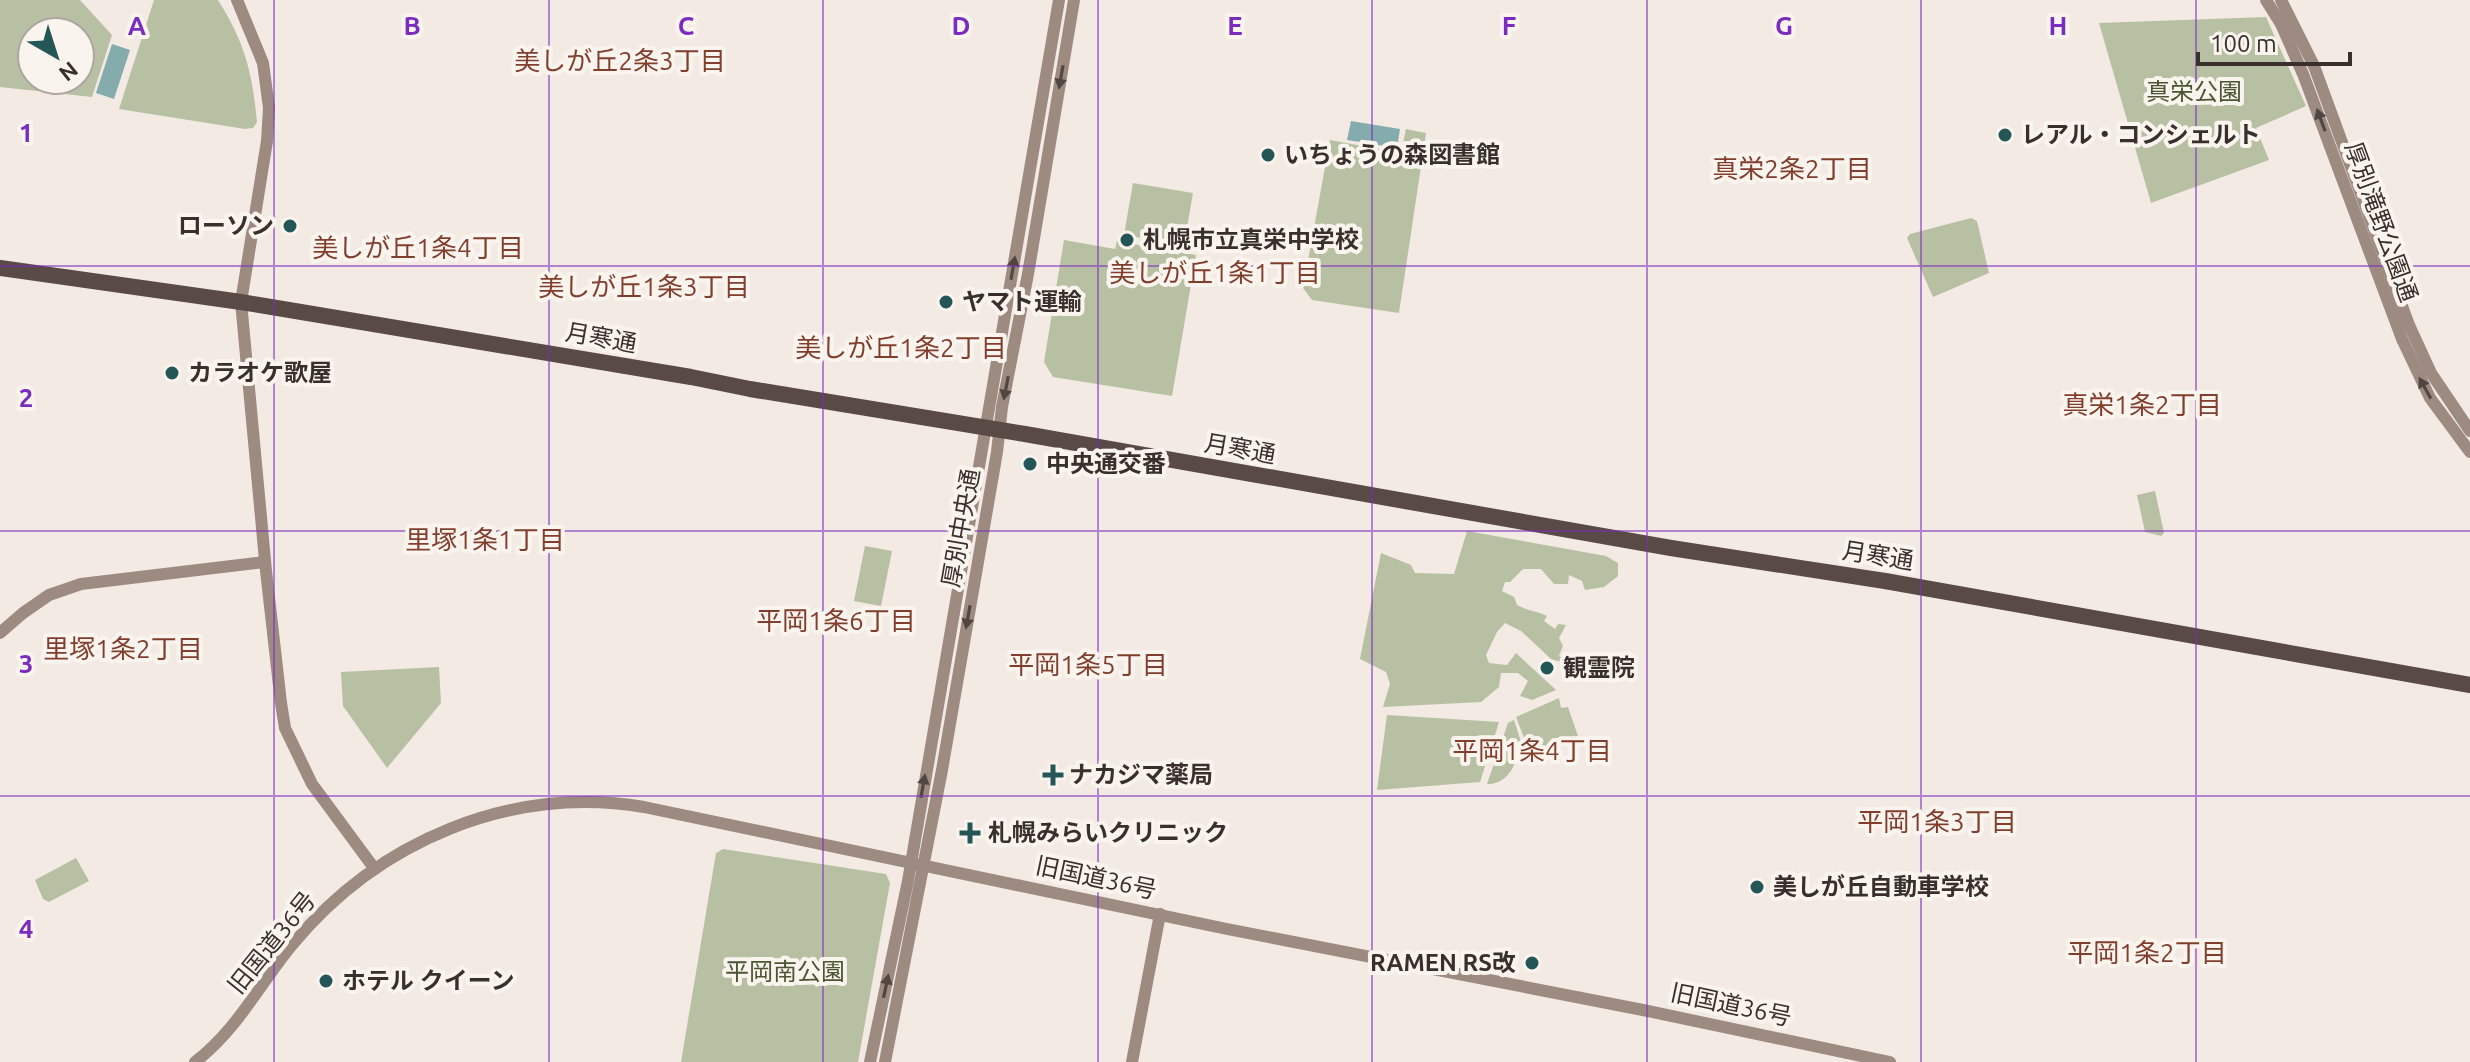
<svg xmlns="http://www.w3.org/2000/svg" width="2470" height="1062" font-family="Ubuntu,'Noto Sans JP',sans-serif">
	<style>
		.green { fill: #b8c0a3; fill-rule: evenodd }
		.water { fill: #84acad }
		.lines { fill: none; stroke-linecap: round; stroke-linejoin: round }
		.secondary { stroke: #9d8a81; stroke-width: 12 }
		.highway { stroke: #594a45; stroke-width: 16 }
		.oneway { fill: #524642 }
		.grid { fill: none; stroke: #7b2cbf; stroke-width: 2; stroke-opacity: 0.55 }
		.poi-dot { fill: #255657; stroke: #faf4ef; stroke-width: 3 }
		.labels { text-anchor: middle; stroke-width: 8; stroke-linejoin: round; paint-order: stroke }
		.park-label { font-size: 24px; fill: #4a5532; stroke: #faf4ef }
		.poi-label { font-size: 24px; font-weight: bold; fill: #39302d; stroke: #faf4ef; text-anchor: start }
		.street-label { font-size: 24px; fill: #39302d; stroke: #faf4ef }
		.neighbourhood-label { font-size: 26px; fill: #813e2d; stroke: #faf4ef }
		.grid-label { font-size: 26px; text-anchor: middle; font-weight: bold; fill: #7b2cbf; stroke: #faf4ef; stroke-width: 8; stroke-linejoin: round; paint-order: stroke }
	</style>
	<rect width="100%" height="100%" fill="#f2eae3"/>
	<g class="green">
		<path d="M0,0H80L112,35L92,97L0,87ZM32,32H80V80H32Z"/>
		<path d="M154,0H218C245,43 252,72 257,122L253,128L245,129L119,109Z"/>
		<path d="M2266,17L2306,106L2256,128L2269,160L2151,203L2099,23Z"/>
		<path d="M1406,129L1426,133L1399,313L1312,300L1303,288L1330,140L1401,153Z"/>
		<path d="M1133,183L1193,193L1184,245L1124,235Z"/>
		<path d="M1971,218L1977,221L1989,273L1933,297L1907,238L1910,234Z"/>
		<path d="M1064,240L1115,249L1117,241L1196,255L1172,396L1053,377L1044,362Z"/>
		<path d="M2155,491L2164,533L2161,536L2145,532L2137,495Z"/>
		<path d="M1467,531L1606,556L1618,563V576L1604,587L1585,590L1582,581L1569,575L1568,584H1554L1541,569H1523L1510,582H1505L1502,591L1514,597L1517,605C1528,611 1537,611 1547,616L1544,621L1555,629L1558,624L1566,625L1559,638L1563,646L1559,656L1565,659L1569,655L1574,663V666L1551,659L1521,631L1505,623L1497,632L1486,655L1489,663L1507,665L1516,653L1556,690L1532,700L1520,696L1528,681L1518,673H1501L1499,687L1481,702L1383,707L1390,684L1386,672L1360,659L1381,553L1411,565L1415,573L1454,574Z"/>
		<path d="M865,546L892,551L881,606L854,601Z"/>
		<path d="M439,667L441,703L387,768L343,706L341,672Z"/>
		<path d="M1559,698L1561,708L1568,707L1580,742L1575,744L1572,737L1543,750L1541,746L1535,748L1532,742L1526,743L1516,717Z"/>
		<path d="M1387,715L1499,722L1480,782L1377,790Z"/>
		<path d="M1514,720L1522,745L1517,747C1519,764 1506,785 1487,784L1508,723Z"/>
		<path d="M723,849L886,874L890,883L858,1062H681L716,853Z"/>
		<path d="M76,858L89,881L49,902L43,899L35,880Z"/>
	</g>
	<g class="water">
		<path d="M112,44L130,50L114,99L96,93Z"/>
		<path d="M1351,121L1400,129L1397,148L1347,140Z"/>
	</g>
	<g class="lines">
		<g class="secondary">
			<path d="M237,0L263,63L269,108L267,141L241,302L266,571L281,703L285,728L312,784L374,868"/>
			<path d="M2266,0L2281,24L2303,74L2402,339L2430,398L2470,452"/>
			<path d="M2281,0L2314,66L2409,325L2431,373L2470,431"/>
			<path d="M0,633L23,613L49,595L81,584L265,562"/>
			<path d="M195,1062C237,1030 259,985 292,945C378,841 510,785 644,807L1227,929L1643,1010L1890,1062"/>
			<path d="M870,1062L908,881L1059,0"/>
			<path d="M885,1062L942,770L997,452L1002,407L1028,274L1074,0"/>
			<path d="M1132,1062L1160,914"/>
		</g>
		<path class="highway" d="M0,268L241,302L691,377L750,389L1025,434L1671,548L1885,581L2470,685"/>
	</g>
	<defs><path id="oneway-solid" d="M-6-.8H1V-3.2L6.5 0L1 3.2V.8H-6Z" transform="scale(2)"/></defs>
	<g class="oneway">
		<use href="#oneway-solid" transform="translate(1061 77) rotate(100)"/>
		<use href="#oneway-solid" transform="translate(2321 120) rotate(-110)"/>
		<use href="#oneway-solid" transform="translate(1013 268) rotate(-80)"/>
		<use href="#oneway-solid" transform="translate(1006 388) rotate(101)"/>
		<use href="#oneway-solid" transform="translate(2425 388) rotate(-119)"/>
		<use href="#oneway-solid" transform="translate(968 617) rotate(100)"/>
		<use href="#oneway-solid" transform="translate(923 786) rotate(-80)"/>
		<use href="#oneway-solid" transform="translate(886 986) rotate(-78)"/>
	</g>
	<path class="grid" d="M274,0V1062M549,0V1062M823,0V1062M1098,0V1062M1372,0V1062M1647,0V1062M1921,0V1062M2196,0V1062M0,266H2470M0,531H2470M0,796H2470"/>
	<g class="poi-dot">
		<circle cx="2005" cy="135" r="8"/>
		<circle cx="1268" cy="155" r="8"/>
		<circle cx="290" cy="226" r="8"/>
		<circle cx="1127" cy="240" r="8"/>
		<circle cx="946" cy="302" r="8"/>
		<circle cx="172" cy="373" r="8"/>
		<circle cx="1030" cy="464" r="8"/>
		<circle cx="1547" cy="668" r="8"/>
		<path d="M1049 763h8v8h8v8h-8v8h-8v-8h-8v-8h8z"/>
		<path d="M966 821h8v8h8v8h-8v8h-8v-8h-8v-8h8z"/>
		<circle cx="1757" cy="887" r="8"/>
		<circle cx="1532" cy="963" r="8"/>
		<circle cx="326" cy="981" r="8"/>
	</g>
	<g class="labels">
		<g class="park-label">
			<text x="2194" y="100">真栄公園</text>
			<text x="785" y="980">平岡南公園</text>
		</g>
		<g class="poi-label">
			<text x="2021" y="143">レアル・コンシェルト</text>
			<text x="1284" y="163">いちょうの森図書館</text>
			<text x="274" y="234" text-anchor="end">ローソン</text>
			<text x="1143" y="248">札幌市立真栄中学校</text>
			<text x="962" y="310">ヤマト運輸</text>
			<text x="188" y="381">カラオケ歌屋</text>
			<text x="1046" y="472">中央通交番</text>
			<text x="1563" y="676">観霊院</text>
			<text x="1069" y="783">ナカジマ薬局</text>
			<text x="988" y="841">札幌みらいクリニック</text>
			<text x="1773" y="895">美しが丘自動車学校</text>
			<text x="1516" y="971" text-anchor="end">RAMEN RS改</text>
			<text x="342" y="989">ホテル クイーン</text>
		</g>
		<g class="street-label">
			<text transform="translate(2381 222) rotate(70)" y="8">厚別滝野公園通</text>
			<text transform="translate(601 338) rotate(10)" y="8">月寒通</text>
			<text transform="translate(1240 449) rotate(10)" y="8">月寒通</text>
			<text transform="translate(961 528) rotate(-80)" y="8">厚別中央通</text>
			<text transform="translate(1878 556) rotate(9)" y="8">月寒通</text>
			<text transform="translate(1096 878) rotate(12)" y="8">旧国道36号</text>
			<text transform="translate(272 943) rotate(-51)" y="8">旧国道36号</text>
			<text transform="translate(1731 1005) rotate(12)" y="8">旧国道36号</text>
		</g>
		<g class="neighbourhood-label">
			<text x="620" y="70">美しが丘2条3丁目</text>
			<text x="1792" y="178">真栄2条2丁目</text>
			<text x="418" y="257">美しが丘1条4丁目</text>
			<text x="1215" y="282">美しが丘1条1丁目</text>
			<text x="644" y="296">美しが丘1条3丁目</text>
			<text x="901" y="357">美しが丘1条2丁目</text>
			<text x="2142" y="414">真栄1条2丁目</text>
			<text x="485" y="549">里塚1条1丁目</text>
			<text x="836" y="630">平岡1条6丁目</text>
			<text x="123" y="658">里塚1条2丁目</text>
			<text x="1088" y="674">平岡1条5丁目</text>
			<text x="1532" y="760">平岡1条4丁目</text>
			<text x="1937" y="831">平岡1条3丁目</text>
			<text x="2147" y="962">平岡1条2丁目</text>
		</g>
	</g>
	<g class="grid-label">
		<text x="137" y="35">A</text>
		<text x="412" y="35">B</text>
		<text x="686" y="35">C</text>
		<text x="961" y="35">D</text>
		<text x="1235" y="35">E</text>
		<text x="1509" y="35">F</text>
		<text x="1784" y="35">G</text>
		<text x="2058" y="35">H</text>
		<text x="26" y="142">1</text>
		<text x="26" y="407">2</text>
		<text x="26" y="673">3</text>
		<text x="26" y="938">4</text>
	</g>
	<g transform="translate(56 56) rotate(141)"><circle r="38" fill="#faf4ef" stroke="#ada6a1" stroke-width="2"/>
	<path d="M0-6L14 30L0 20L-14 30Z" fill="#255657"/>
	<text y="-12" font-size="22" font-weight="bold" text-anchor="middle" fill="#39302d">N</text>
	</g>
	<path d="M2198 52v12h152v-12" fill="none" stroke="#39302d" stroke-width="4"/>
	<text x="2210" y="52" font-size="24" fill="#39302d" stroke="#faf4ef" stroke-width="6" paint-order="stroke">100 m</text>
</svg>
